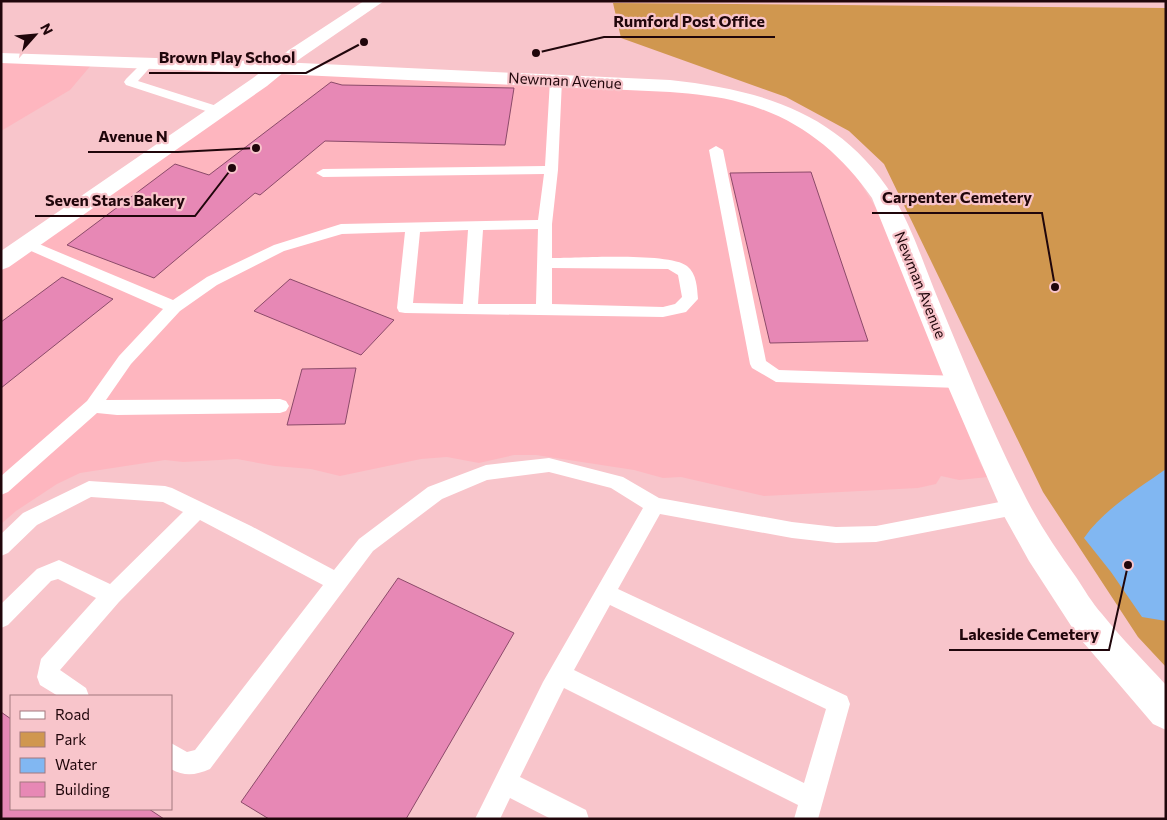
<svg xmlns="http://www.w3.org/2000/svg" width="1167" height="820" font-family="Commissioner,sans-serif">
	<style>
		.built { fill: #feb6bf }
		.green { fill: #d0974f }
		.water { fill: #81b7f2 }
		.building { fill: #e788b5; stroke: #8b4a69 }
		.lines { fill: none; stroke-linecap: round; stroke-linejoin: round }
		.service { fill: #fff; fill-rule: evenodd }
		.tertiary { fill: #fff; fill-rule: evenodd }
		.secondary { fill: #fff; fill-rule: evenodd }
		.labels { text-anchor: middle; stroke-width: 4.5; stroke-linejoin: round; paint-order: stroke }
		.street-label { font-size: 15px; fill: #20060b; stroke: #f8c5cb }
		.leader { fill: none; stroke: #20060b; stroke-width: 2 }
		.callout-dot { fill: #20060b; stroke: #f8c5cb; stroke-width: 2 }
		.callout-label { font-size: 16px; text-anchor: middle; font-weight: bold; fill: #20060b; stroke: #f8c5cb; stroke-width: 4.5; stroke-linejoin: round; paint-order: stroke }
	</style>
	<rect width="100%" height="100%" fill="#f8c5cb"/>
	<g class="built">
		<path d="M1,57L92,64L70,90L1,131Z"/>
		<path d="M269,69L659,88L738,100L762,107L807,130L851,168L876,208L908,283L980,463L988,477L959,480L941,476L936,484L918,488L764,496L681,477L663,478L634,470L536,455H514L479,463L447,457L421,459L340,476L311,469L275,466L237,459L183,462L165,460L80,473L57,484L16,511L1,524V259Z"/>
	</g>
	<path class="green" d="M613,3L1166,8V667L1138,637L1043,492L884,164L849,131L786,97L621,38Z"/>
	<path class="water" d="M1166,469V621L1142,617L1111,572L1084,538C1104,509 1138,489 1166,469Z"/>
	<g class="building">
		<path d="M331,82L342,85L514,88L505,145L325,141L260,195L255,193L154,278L67,245L175,164L209,175Z"/>
		<path d="M811,172L868,341L770,343L730,173Z"/>
		<path d="M62,277L113,299L1,388V322Z"/>
		<path d="M290,279L394,320L361,355L254,311Z"/>
		<path d="M356,368L345,424L287,425L302,369Z"/>
		<path d="M398,578L514,633L406,819H269L241,802Z"/>
		<path d="M1,712L11,719V809H149L164,819H1Z"/>
	</g>
	<g class="lines">
		<g class="service">
			<path d="M148,60L154,63L138,81L223,108L225,111L223,114H215L126,85L124,82L126,79L144,61Z"/>
			<path d="M556,76L562,80L558,170L552,224V258C579,258 669,252 687,266C697,274 697,288 698,299L686,312L663,317L405,313L399,312L397,308L405,232L342,234L284,251L217,285L180,311L131,364L106,400L280,399L286,401L289,406L286,411L280,413L117,415L97,413L8,492L1,495V476L87,401L119,356L163,309L22,247L20,244L22,241H32L173,300L207,277L274,245L341,224L538,220L544,174L323,177L316,173L323,169L545,166L550,80ZM538,229L536,304H478L483,230ZM468,230L463,304L413,303L420,232ZM552,268L668,269L678,275L682,297L675,304L663,307L552,304Z"/>
			<path d="M716,146L723,150L766,361L779,370L959,376L965,378L968,382L965,386L959,388L776,382L752,368L750,364L709,150Z"/>
			<path d="M549,458L623,477L659,498L792,522L836,527L876,526L1015,499L1022,501L1025,507L1022,513L1015,515L876,542L836,543L792,538L660,514L618,589L847,696L850,704L818,819H794L798,805L564,688L520,777L586,810L589,819H551L510,798L500,819H475L543,682L643,508L611,488L549,472L487,480L442,499L373,551L210,769C196,775 185,777 171,769V743L187,752L195,750L323,585L200,520L119,602L60,670L86,688L89,696H58L40,685L37,677L41,659L96,598L58,579L51,581L8,625L1,628V604L37,569L59,560L110,584L183,512L163,502L91,497L37,525L8,553L1,556V534L23,513L89,481L165,486L172,488L251,526L334,570L359,539L428,487L486,465ZM610,605L826,709L804,783L574,670Z"/>
		</g>
		<path class="tertiary" d="M364,1H384L301,58L267,86L9,267L1,270V251L253,78L289,50Z"/>
		<path class="secondary" d="M1,53L279,62L670,80C763,90 840,113 893,196C912,227 924,265 938,299C966,366 993,435 1027,500C1041,527 1058,552 1076,577C1084,589 1092,603 1102,614C1122,639 1145,662 1166,685V730L1153,724L1077,635L1029,561L1004,516L943,375L872,198C840,152 798,118 742,103C719,96 694,94 670,92L279,74L1,63Z"/>
	</g>
	<g class="labels">
		<g class="street-label">
			<text transform="translate(565 81) rotate(3)" y="5">Newman Avenue</text>
			<text transform="translate(920 285) rotate(68)" y="5">Newman Avenue</text>
		</g>
	</g>
	<path class="leader" d="M536 53L604 37H775M364 42L306 73H149M256 148L178 152H88M1055 287L1042 213H872M232 168L195 216H35M1128 565L1109 650H949"/>
	<g class="callout-dot">
		<circle cx="536" cy="53" r="5"/>
		<circle cx="364" cy="42" r="5"/>
		<circle cx="256" cy="148" r="5"/>
		<circle cx="1055" cy="287" r="5"/>
		<circle cx="232" cy="168" r="5"/>
		<circle cx="1128" cy="565" r="5"/>
	</g>
	<g class="callout-label">
		<text x="689" y="27">Rumford Post Office</text>
		<text x="227" y="63">Brown Play School</text>
		<text x="133" y="142">Avenue N</text>
		<text x="957" y="203">Carpenter Cemetery</text>
		<text x="115" y="206">Seven Stars Bakery</text>
		<text x="1029" y="640">Lakeside Cemetery</text>
	</g>
	<rect width="1167" height="820" fill="none" stroke="#20060b" stroke-width="5"/>
	<rect x="10" y="695" width="162" height="115" fill="#f8c5cb" stroke="#a2797e"/>
	<rect x="20" y="711" width="25" height="8" fill="#ffffff" stroke="#a2797e"/>
	<text x="55" y="720" font-size="15" fill="#20060b">Road</text>
	<rect x="20" y="732" width="25" height="15" fill="#d0974f" stroke="#a2797e"/>
	<text x="55" y="745" font-size="15" fill="#20060b">Park</text>
	<rect x="20" y="758" width="25" height="15" fill="#81b7f2" stroke="#a2797e"/>
	<text x="55" y="770" font-size="15" fill="#20060b">Water</text>
	<rect x="20" y="782" width="25" height="15" fill="#e788b5" stroke="#a2797e"/>
	<text x="55" y="795" font-size="15" fill="#20060b">Building</text>
	<g transform="translate(35 35) rotate(63)" stroke="#f8c5cb" stroke-width="4" paint-order="stroke">
	<path d="M0-4L9 19L0 12L-9 19Z" fill="#20060b"/>
	<text y="-8" font-size="14" font-weight="bold" text-anchor="middle" fill="#20060b">N</text>
	</g>
</svg>
